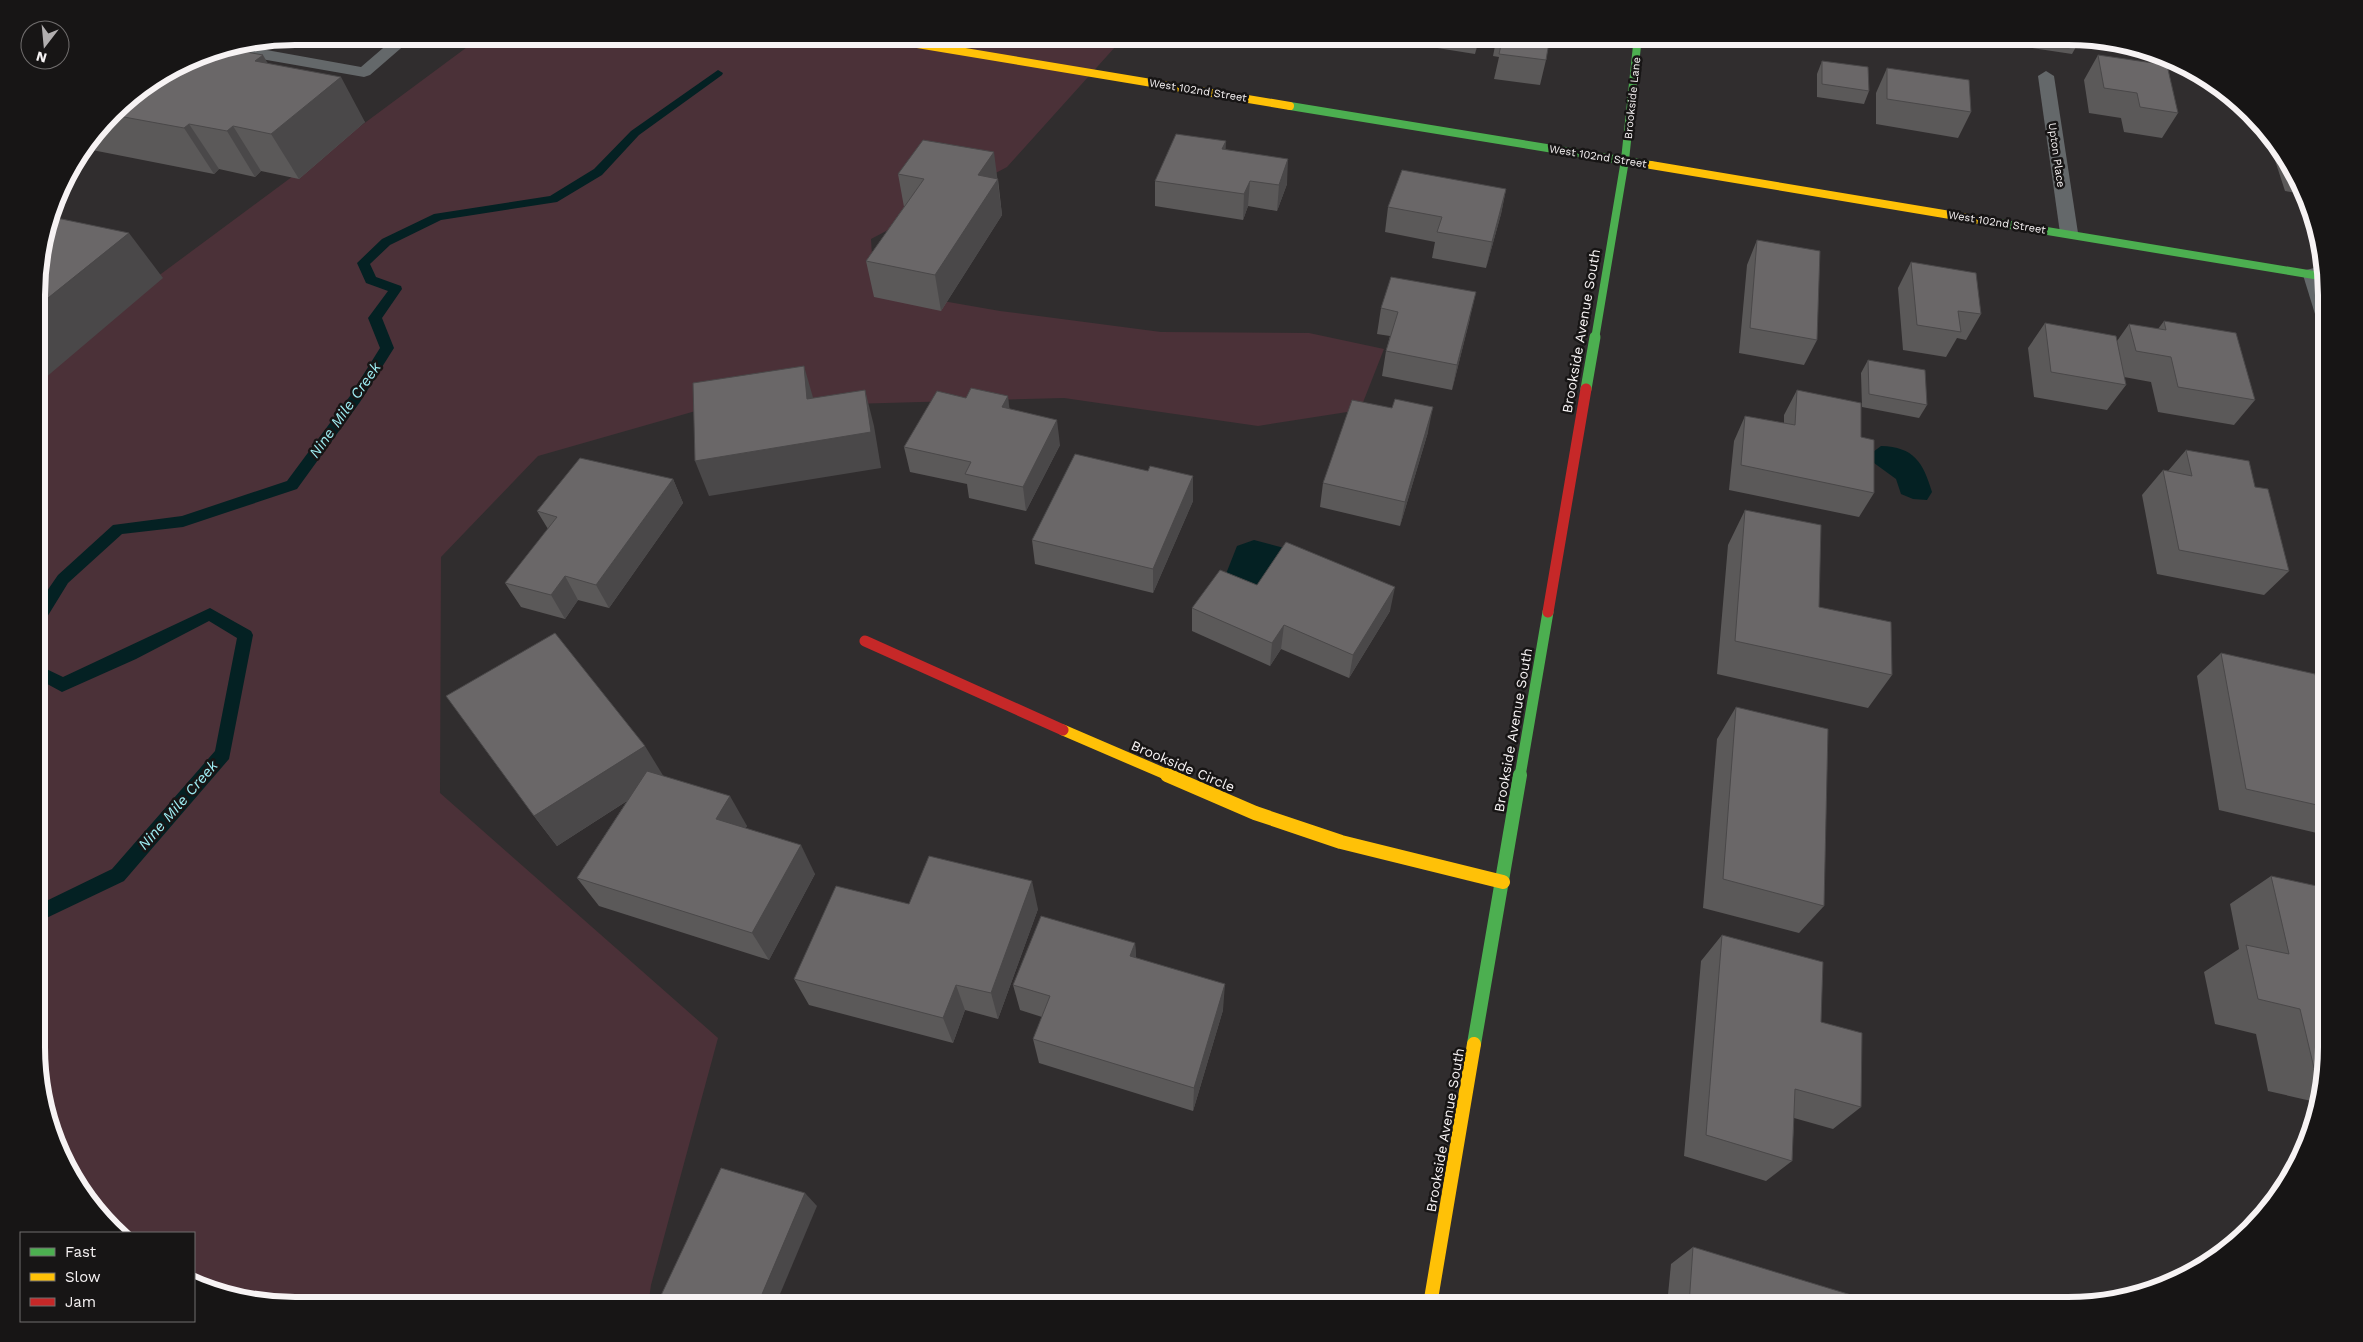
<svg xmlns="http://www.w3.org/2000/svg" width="2363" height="1342" font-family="'Work Sans',sans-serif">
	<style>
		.green { fill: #4b3138 }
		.water { fill: #042123 }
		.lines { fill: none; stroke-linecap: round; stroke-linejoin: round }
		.stream { fill: #042123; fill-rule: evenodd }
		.lane { fill: #64686a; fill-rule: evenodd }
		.street { fill: #64686a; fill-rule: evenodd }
		.fast-far2 { stroke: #4caf50; stroke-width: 8 }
		.fast-far1 { stroke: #4caf50; stroke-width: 11 }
		.fast { stroke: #4caf50; stroke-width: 14 }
		.slow-far2 { stroke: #ffc107; stroke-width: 8 }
		.slow-far1 { stroke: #ffc107; stroke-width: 11 }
		.slow { stroke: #ffc107; stroke-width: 14 }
		.jam { stroke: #c62828; stroke-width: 11 }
		.wall { fill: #5b5959 }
		.shaded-wall { fill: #4a4849 }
		.building { fill: #6a6768; stroke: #4a4849 }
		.labels { text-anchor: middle; stroke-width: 5; stroke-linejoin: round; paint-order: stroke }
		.far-street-label { font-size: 11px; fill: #f7f3f4; stroke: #171515 }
		.street-label { font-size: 14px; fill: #f7f3f4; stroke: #171515 }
		.water-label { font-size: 15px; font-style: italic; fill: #9eedf3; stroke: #171515 }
		.rim { fill: none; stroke: #f7f3f4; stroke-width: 6 }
	</style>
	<rect width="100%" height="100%" fill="#302d2e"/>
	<path class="green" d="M482,36H1141L1116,46L1007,167L871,239L874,289L1000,311L1161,332L1309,333L1384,349L1360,410L1258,426L1064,398L706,408L538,456L441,557L440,793L718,1038L651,1285L648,1306H295L228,1297L194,1283V1233H117L80,1191L56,1146L38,1080V373L84,331Z"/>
	<g class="water">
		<path d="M1881,446C1914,447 1923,462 1932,492L1927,500L1913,499L1901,494L1896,479L1874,463L1873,452Z"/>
		<path d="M1254,540L1284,548L1252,596L1222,584L1237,546Z"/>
	</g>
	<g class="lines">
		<g class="stream">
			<path d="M718,70L723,73L722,75L639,135L602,175L557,202L441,220L390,245L370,264L376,277L401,286L402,289L382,318L394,348L360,402L297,489L183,527L122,534L68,583L44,622L38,624V604L58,575L113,525L182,516L287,481L350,396L380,348L368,318L388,291L366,283L357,263L382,239L434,214L550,196L594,169L631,131Z"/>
			<path d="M210,608L251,631L253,635L229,759L124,881L38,922V905L112,869L215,751L237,638L209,621L136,659L62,692L38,679V665L63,677Z"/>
		</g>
		<g class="lane">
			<path d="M397,36H415L370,75L364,77L232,54L225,50L244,46L361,67Z"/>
			<path d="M2046,71L2054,76L2078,233L2075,237H2063L2060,233L2038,76Z"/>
		</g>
		<path class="street" d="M2314,268L2322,270L2326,279V321L2318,319L2315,314L2303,275L2306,270Z"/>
		<g class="fast-far2">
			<path d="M1290,106L1651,165"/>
			<path d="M1980,220L2326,277"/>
			<path d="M1595,339L1625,160L1638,36"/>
		</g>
		<g class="fast-far1">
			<path d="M1586,389L1595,337"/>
			<path d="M1520,776L1548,612"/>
		</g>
		<path class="fast" d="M1474,1044L1520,775"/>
		<g class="slow-far2">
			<path d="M869,36L1290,106"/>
			<path d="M1651,165L1980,220"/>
		</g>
		<path class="slow-far1" d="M1063,730L1170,776"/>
		<g class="slow">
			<path d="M1167,775L1255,813L1341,842L1503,882"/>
			<path d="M1430,1305L1474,1044"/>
		</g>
		<g class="jam">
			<path d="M1548,612L1586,389"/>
			<path d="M865,641L1063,730"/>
		</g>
	</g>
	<g class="wall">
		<path d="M1346,36H1405L1401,45Z"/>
		<path d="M1433,36H1480L1475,54L1431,47Z"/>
		<path d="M1497,36H1550L1546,60L1540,85L1494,79L1499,57L1493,56Z"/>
		<path d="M2025,36H2068L2081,38L2072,54L2026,47Z"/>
		<path d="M2098,55L2178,113L2162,138L2124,132L2121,118L2089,113L2084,80Z"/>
		<path d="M1822,61L1869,91L1864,104L1817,97V74Z"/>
		<path d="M268,64L365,122L299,179L261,171L255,177L219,169L214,174L87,149L124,101Z"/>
		<path d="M1887,68L1971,112L1958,138L1876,124V93Z"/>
		<path d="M2276,142L2283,152L2304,194L2285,191L2271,148Z"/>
		<path d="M1225,150L1287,184L1277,211L1248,206L1243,220L1155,206V181Z"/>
		<path d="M898,174L998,179L1002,215L941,311L874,297L866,261L904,207Z"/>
		<path d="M1506,189L1501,214L1486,268L1432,258L1435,242L1385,232L1388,207Z"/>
		<path d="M1757,240L1817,340L1804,365L1739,353L1747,265Z"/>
		<path d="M1911,262L1981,314L1966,340L1957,338L1946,357L1903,350L1898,288Z"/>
		<path d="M1381,308L1470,318L1452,390L1382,376L1386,351L1390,336L1377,334Z"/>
		<path d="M2164,321L2255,400L2234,425L2158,412L2151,382L2124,377L2126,385L2107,410L2034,397L2028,348L2045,323L2117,341L2129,324L2158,329Z"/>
		<path d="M1868,360L1927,405L1919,418L1862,407L1861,373Z"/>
		<path d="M1797,390L1861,437L1874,493L1859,517L1729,490L1734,441L1745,416L1784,423V415Z"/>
		<path d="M1010,409L1060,445L1026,511L969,498L967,484L910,472L904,447Z"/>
		<path d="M1428,432L1400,526L1320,507L1323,483Z"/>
		<path d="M2186,450L2255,487L2289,571L2264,595L2157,574L2142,495L2163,470L2168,471Z"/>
		<path d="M1148,471L1193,476V501L1153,593L1035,564L1032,540Z"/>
		<path d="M673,479L683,503L609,608L578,600L565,619L521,607L505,583L548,529L537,511Z"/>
		<path d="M1745,510L1819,607L1892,675L1868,708L1717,674L1728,545Z"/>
		<path d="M1257,585L1390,611L1349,678L1281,649L1270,666L1192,631V608Z"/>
		<path d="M2221,653L2326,721V827L2317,833L2219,810L2197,676Z"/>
		<path d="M1736,707L1824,906L1799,933L1703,908L1717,739Z"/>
		<path d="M663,776L747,826L745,828L815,874L769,960L599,906L577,878L627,801L557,846L534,816Z"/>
		<path d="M2271,876L2326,1063L2320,1103L2268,1091L2256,1034L2215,1024L2204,972L2239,949L2230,904Z"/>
		<path d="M1038,909L998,1019L965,1010L953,1043L809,1005L794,979Z"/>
		<path d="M1722,935L1821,1022L1861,1107L1833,1129L1794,1118L1792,1161L1766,1181L1684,1156L1701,961Z"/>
		<path d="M1135,943L1136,958L1223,1010L1193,1111L1039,1063L1033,1039L1042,1017L1020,1010L1013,985Z"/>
		<path d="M1693,1247L1871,1305H1667L1671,1264Z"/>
	</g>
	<g class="shaded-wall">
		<path d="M1403,36H1405L1401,45Z"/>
		<path d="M1479,36H1480L1475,54L1478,41Z"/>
		<path d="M263,55L289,100L255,61Z"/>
		<path d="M341,77L365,122L299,179L271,134Z"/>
		<path d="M189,124L219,169L214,174L184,128Z"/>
		<path d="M233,126L261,171L255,177L227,131Z"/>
		<path d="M1226,141L1225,166L1222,149Z"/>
		<path d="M994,152L1002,215L941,311L935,275L978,175Z"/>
		<path d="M1288,159L1287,184L1277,211L1279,185Z"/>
		<path d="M1250,181L1248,206L1243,220L1244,194Z"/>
		<path d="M1506,189L1501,214L1486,268L1492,242Z"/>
		<path d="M129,233L163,278L38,384V306Z"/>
		<path d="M1476,292L1470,318L1452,390L1457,365Z"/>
		<path d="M804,366L814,401L807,399Z"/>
		<path d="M865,390L874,426L881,468L709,496L695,461Z"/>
		<path d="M1008,396L1011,421L1002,407Z"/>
		<path d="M1433,407L1428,432L1400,526L1405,502Z"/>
		<path d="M1057,420L1060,445L1026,511L1023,487Z"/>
		<path d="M1193,476V501L1153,593V569Z"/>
		<path d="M673,479L683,503L609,608L596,585Z"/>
		<path d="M565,576L578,600L565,619L551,595Z"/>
		<path d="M1395,587L1390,611L1349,678L1353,655Z"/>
		<path d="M1284,625L1281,649L1270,666L1272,643Z"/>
		<path d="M645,746L664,777L557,846L534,816Z"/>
		<path d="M730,796L747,826L733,849L716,819Z"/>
		<path d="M801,845L815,874L769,960L752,933Z"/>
		<path d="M1032,881L1038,909L998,1019L991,993Z"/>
		<path d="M1135,943L1137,969L1130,956Z"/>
		<path d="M1225,984L1223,1010L1193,1111L1194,1088Z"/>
		<path d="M956,985L965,1010L953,1043L943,1018Z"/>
		<path d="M805,1193L817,1206L775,1306H757Z"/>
	</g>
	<g class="building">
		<path d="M1444,36H1479L1478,41Z"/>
		<path d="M1503,36H1550L1546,60L1499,54Z"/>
		<path d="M230,49L263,55L255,61L341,77L271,134L233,126L227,131L189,124L184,128L113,115L124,101L196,56Z"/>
		<path d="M2098,55L2167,65L2178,113L2140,107L2137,93L2104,88Z"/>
		<path d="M1822,61L1868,67L1869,91L1822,84Z"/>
		<path d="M1887,68L1969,80L1971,112L1887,99Z"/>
		<path d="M1176,134L1226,141L1222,149L1288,159L1279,185L1250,181L1244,194L1155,181Z"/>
		<path d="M923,140L994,152L978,175L998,179L935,275L866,261L924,179L898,174Z"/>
		<path d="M1402,170L1506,189L1492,242L1437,232L1442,217L1388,207Z"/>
		<path d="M52,217L129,233L38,306V262Z"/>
		<path d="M1757,240L1820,251L1817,340L1750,328Z"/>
		<path d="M1911,262L1976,273L1981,314L1958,311L1961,332L1917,325Z"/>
		<path d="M1391,277L1476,292L1457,365L1386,351L1398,312L1381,308Z"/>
		<path d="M2164,321L2236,333L2255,400L2178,387L2171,357L2136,351L2129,324L2166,330Z"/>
		<path d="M2045,323L2116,336L2126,385L2051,372Z"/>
		<path d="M1868,360L1925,370L1927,405L1869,394Z"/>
		<path d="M804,366L807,399L865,390L871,432L695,461L693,383Z"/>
		<path d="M971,388L1008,396L1002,407L1057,420L1023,487L965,474L971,462L904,447L937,391L966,398Z"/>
		<path d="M1797,390L1861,403V437L1874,440V493L1741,465L1745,416L1795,425Z"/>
		<path d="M1395,399L1433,407L1405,502L1323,483L1352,400L1392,408Z"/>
		<path d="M2186,450L2249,461L2255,487L2268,489L2289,571L2179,550L2163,470L2192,476Z"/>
		<path d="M1075,454L1148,471L1150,466L1193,476L1153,569L1032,540Z"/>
		<path d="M580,458L673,479L596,585L565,576L551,595L505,583L557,517L537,511Z"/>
		<path d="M1745,510L1821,525L1819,607L1891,622L1892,675L1735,641Z"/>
		<path d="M1286,542L1395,587L1353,655L1284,625L1272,643L1192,608L1220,570L1257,585Z"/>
		<path d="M555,633L645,746L534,816L446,696Z"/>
		<path d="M2221,653L2315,674L2326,721V807L2246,789Z"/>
		<path d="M1736,707L1828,729L1824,906L1723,879Z"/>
		<path d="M647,771L730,796L716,819L801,845L752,933L577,878Z"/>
		<path d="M929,856L1032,881L991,993L956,985L943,1018L794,979L836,886L909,904Z"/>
		<path d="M2271,876L2326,888V1063L2325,1071L2314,1068L2300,1009L2258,999L2246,945L2289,954Z"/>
		<path d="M1041,916L1135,943L1130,956L1225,984L1194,1088L1033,1039L1050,996L1013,985Z"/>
		<path d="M1722,935L1823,962L1821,1022L1862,1033L1861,1107L1795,1089L1792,1161L1706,1135Z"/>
		<path d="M721,1168L805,1193L757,1306H656Z"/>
		<path d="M1693,1247L1871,1301V1305H1689Z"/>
	</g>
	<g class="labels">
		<g class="far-street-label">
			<text transform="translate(1198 90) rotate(9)" y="4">West 102nd Street</text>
			<text transform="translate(1632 98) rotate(-84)" y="4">Brookside Lane</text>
			<text transform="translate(2057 155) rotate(82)" y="4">Upton Place</text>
			<text transform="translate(1598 156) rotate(9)" y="4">West 102nd Street</text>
			<text transform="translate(1997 222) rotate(9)" y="4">West 102nd Street</text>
		</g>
		<g class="street-label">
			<text transform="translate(1581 331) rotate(-80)" y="5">Brookside Avenue South</text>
			<text transform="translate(1513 730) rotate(-80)" y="5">Brookside Avenue South</text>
			<text transform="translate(1183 766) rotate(23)" y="5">Brookside Circle</text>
			<text transform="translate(1445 1130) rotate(-80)" y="5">Brookside Avenue South</text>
		</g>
		<g class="water-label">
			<text transform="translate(345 410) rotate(-55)" y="5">Nine Mile Creek</text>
			<text transform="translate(178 805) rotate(-49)" y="5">Nine Mile Creek</text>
		</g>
	</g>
	<path d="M0 0H2363V1342H0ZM295 45H2068A250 250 0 0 1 2318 295V1047A250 250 0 0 1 2068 1297H295A250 250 0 0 1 45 1047V295A250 250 0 0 1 295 45Z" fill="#171515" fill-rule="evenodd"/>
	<path class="rim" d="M295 45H2068A250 250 0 0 1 2318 295V1047A250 250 0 0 1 2068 1297H295A250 250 0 0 1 45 1047V295A250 250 0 0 1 295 45Z"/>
	<rect x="20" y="1232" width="175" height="90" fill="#171515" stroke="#716e6e"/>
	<rect x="30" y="1248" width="25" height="8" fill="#4caf50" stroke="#716e6e"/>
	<text x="65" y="1257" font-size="15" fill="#f7f3f4">Fast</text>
	<rect x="30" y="1273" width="25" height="8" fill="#ffc107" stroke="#716e6e"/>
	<text x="65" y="1282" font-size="15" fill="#f7f3f4">Slow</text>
	<rect x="30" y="1298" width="25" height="8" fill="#c62828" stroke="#716e6e"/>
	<text x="65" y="1307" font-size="15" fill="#f7f3f4">Jam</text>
	<g transform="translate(45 45) rotate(196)"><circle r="24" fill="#171515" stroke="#716e6e"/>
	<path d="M0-4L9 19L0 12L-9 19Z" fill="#b1aeaf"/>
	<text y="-8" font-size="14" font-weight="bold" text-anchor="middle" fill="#f7f3f4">N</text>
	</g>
</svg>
